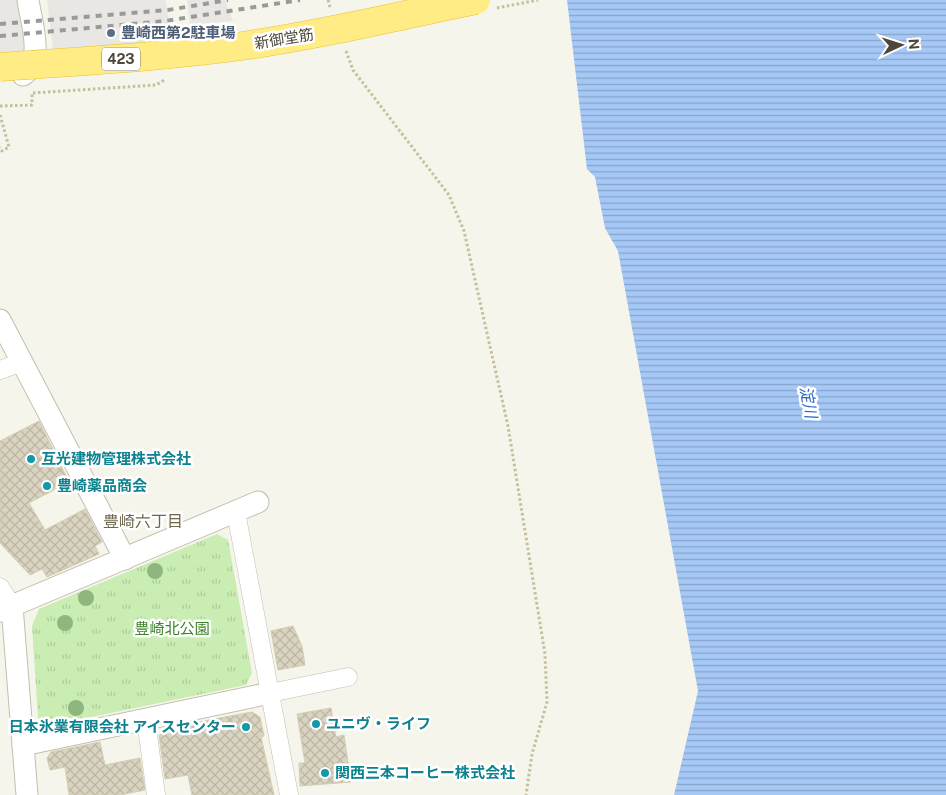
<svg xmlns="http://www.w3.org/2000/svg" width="946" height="795" font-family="'Public Sans','Noto Sans JP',sans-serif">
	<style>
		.park { fill: url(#park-tufts) }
		.parking { fill: #e8e7e3 }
		.water { fill: url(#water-rules) }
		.building { fill: url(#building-cross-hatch); stroke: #d5cdb2 }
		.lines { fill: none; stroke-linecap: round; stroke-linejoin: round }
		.minor-casing { stroke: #c3bfad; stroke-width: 19 }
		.tertiary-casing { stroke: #c3bfad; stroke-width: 23 }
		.path { stroke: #c6be9d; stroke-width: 3; stroke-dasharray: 2.5 2.5; stroke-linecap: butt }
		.minor { stroke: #fff; stroke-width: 18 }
		.tertiary { stroke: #fff; stroke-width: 21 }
		.rail { stroke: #9a9a9a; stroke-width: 4; stroke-dasharray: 6 6; stroke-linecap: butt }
		.trunk-bridge-casing { stroke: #e8c234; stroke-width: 29; stroke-linecap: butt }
		.path-bridge { stroke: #c6be9d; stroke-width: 3; stroke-dasharray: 2.5 2.5; stroke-linecap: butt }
		.trunk-bridge { stroke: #ffec85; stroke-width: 28 }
		.tree { fill: #8fb67f }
		.service-dot { fill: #5c6f8a; stroke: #fff; stroke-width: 2 }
		.culture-dot { fill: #0f9aa8; stroke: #fff; stroke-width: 2 }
		.labels { text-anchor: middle; stroke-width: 5; stroke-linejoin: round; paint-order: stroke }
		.shield { fill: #fff; stroke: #827e74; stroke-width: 1 }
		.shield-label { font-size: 14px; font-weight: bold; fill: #4c4738 }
		.service-label { font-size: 15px; font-weight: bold; fill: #4e5e75; stroke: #fff; text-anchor: start }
		.street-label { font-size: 15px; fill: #4c4738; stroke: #fff }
		.culture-label { font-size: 15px; font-weight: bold; fill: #0d838f; stroke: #fff; text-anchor: start }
		.park-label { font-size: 15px; fill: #3a8326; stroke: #fff }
		.water-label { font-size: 16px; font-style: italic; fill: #2868c1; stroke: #fff }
		.neighbourhood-label { font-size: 16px; fill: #6f674e; stroke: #fff }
	</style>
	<defs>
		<pattern id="park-tufts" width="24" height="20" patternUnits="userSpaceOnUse" patternTransform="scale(1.25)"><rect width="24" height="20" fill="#c9edb2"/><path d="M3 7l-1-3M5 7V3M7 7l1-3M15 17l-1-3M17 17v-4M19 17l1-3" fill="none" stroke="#aecd9a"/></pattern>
		<pattern id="water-rules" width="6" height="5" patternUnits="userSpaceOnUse" patternTransform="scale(1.25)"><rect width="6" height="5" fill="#a5c8f6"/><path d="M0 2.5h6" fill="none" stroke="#89a4c8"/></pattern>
		<pattern id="building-cross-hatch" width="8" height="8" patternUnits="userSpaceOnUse" patternTransform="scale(1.25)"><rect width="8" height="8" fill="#d9d3c0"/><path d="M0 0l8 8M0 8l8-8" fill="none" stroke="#bcb6a6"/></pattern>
	</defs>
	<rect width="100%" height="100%" fill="#f6f5eb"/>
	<path class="park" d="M217,534L228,540L252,673L246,685L48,726L38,718L32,626L39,609Z"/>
	<g class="parking">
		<path d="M0,0H19L26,55L0,70Z"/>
		<path d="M47,0H166L175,66L56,74Z"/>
		<path d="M187,0H225L233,21L190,25Z"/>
	</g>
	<path class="water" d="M567,0H946V795H674L698,691L618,251L605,228L595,177L587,169Z"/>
	<g class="building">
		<path d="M39,421L69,482L29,503L45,530L85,509L102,542L95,546L99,554L47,577L42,569L30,575L0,543V441Z"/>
		<path d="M293,626L302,646L305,665L278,670L271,631Z"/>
		<path d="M331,708L336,737L344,735L351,782L300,786L299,763H305L297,714Z"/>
		<path d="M252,712L260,717L264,736L261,737L274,795H192L188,775L165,779L159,735L183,730L182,725Z"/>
		<path d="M100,742L105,765L140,758L145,790L120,795H69L65,767L50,770L47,758L51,752Z"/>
	</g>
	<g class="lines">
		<defs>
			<g id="minor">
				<path d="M0,370L22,362"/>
				<path d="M236,512L289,795"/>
				<path d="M0,587L12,606"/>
				<path d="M270,693L348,677"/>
				<path d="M146,720L156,795"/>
			</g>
			<g id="tertiary">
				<path d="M23,75C45,61 31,21 28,0"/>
				<path d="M0,320L125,559"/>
				<path d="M12,606L27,795"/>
				<path d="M0,611L258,502"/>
				<path d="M23,745L270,693"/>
			</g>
		</defs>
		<use href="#minor" class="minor-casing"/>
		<use href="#tertiary" class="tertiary-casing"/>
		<g class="path">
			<path d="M328,0L330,7"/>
			<path d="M346,51L353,70L449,195L464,231L508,426L545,654L547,702L532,754L526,795"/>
			<path d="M0,106L32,105V93L156,85L166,79"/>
			<path d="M0,115L9,147L2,151L0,147"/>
		</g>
		<use href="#minor" class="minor"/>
		<use href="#tertiary" class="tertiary"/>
		<g class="rail">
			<path d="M0,24L168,10L228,0"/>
			<path d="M0,36L165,21L300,0"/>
		</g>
		<defs>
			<path id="trunk-bridge" d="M0,67C81,61 162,57 242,46C320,35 398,16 476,0"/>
		</defs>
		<use href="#trunk-bridge" class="trunk-bridge-casing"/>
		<path class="path-bridge" d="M497,8L538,0"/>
		<use href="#trunk-bridge" class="trunk-bridge"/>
	</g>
	<g class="tree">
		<circle cx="155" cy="571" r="8"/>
		<circle cx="86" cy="598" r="8"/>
		<circle cx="65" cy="623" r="8"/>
		<circle cx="76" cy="708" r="8"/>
	</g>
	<circle class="service-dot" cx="111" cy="33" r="5"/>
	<g class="culture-dot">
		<circle cx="31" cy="459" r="5"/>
		<circle cx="47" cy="486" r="5"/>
		<circle cx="316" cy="724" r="5"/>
		<circle cx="246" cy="727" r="5"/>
		<circle cx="325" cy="773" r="5"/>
	</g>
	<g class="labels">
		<rect class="shield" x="102" y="47.5" width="38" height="23" rx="4"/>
		<g class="shield-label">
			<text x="121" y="64">423</text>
		</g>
		<g class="service-label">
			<text x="121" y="38">豊崎西第2駐車場</text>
		</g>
		<g class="street-label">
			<text transform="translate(284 39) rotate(-9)" y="5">新御堂筋</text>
		</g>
		<g class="culture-label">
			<text x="41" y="464">互光建物管理株式会社</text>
			<text x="57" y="491">豊崎薬品商会</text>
			<text x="326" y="729">ユニヴ・ライフ</text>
			<text x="236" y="732" text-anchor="end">日本氷業有限会社 アイスセンター</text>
			<text x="335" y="778">関西三本コーヒー株式会社</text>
		</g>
		<g class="park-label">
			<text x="172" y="634">豊崎北公園</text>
		</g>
		<g class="water-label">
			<text transform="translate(809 402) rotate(79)" y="6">淀川</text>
		</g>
		<g class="neighbourhood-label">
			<text x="143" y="527">豊崎六丁目</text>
		</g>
	</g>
	<g transform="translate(901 45) rotate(86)" stroke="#ffffff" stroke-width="4" paint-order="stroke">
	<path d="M0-4L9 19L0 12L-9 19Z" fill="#4c4738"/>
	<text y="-8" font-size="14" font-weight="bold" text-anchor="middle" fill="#4c4738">N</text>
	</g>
</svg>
